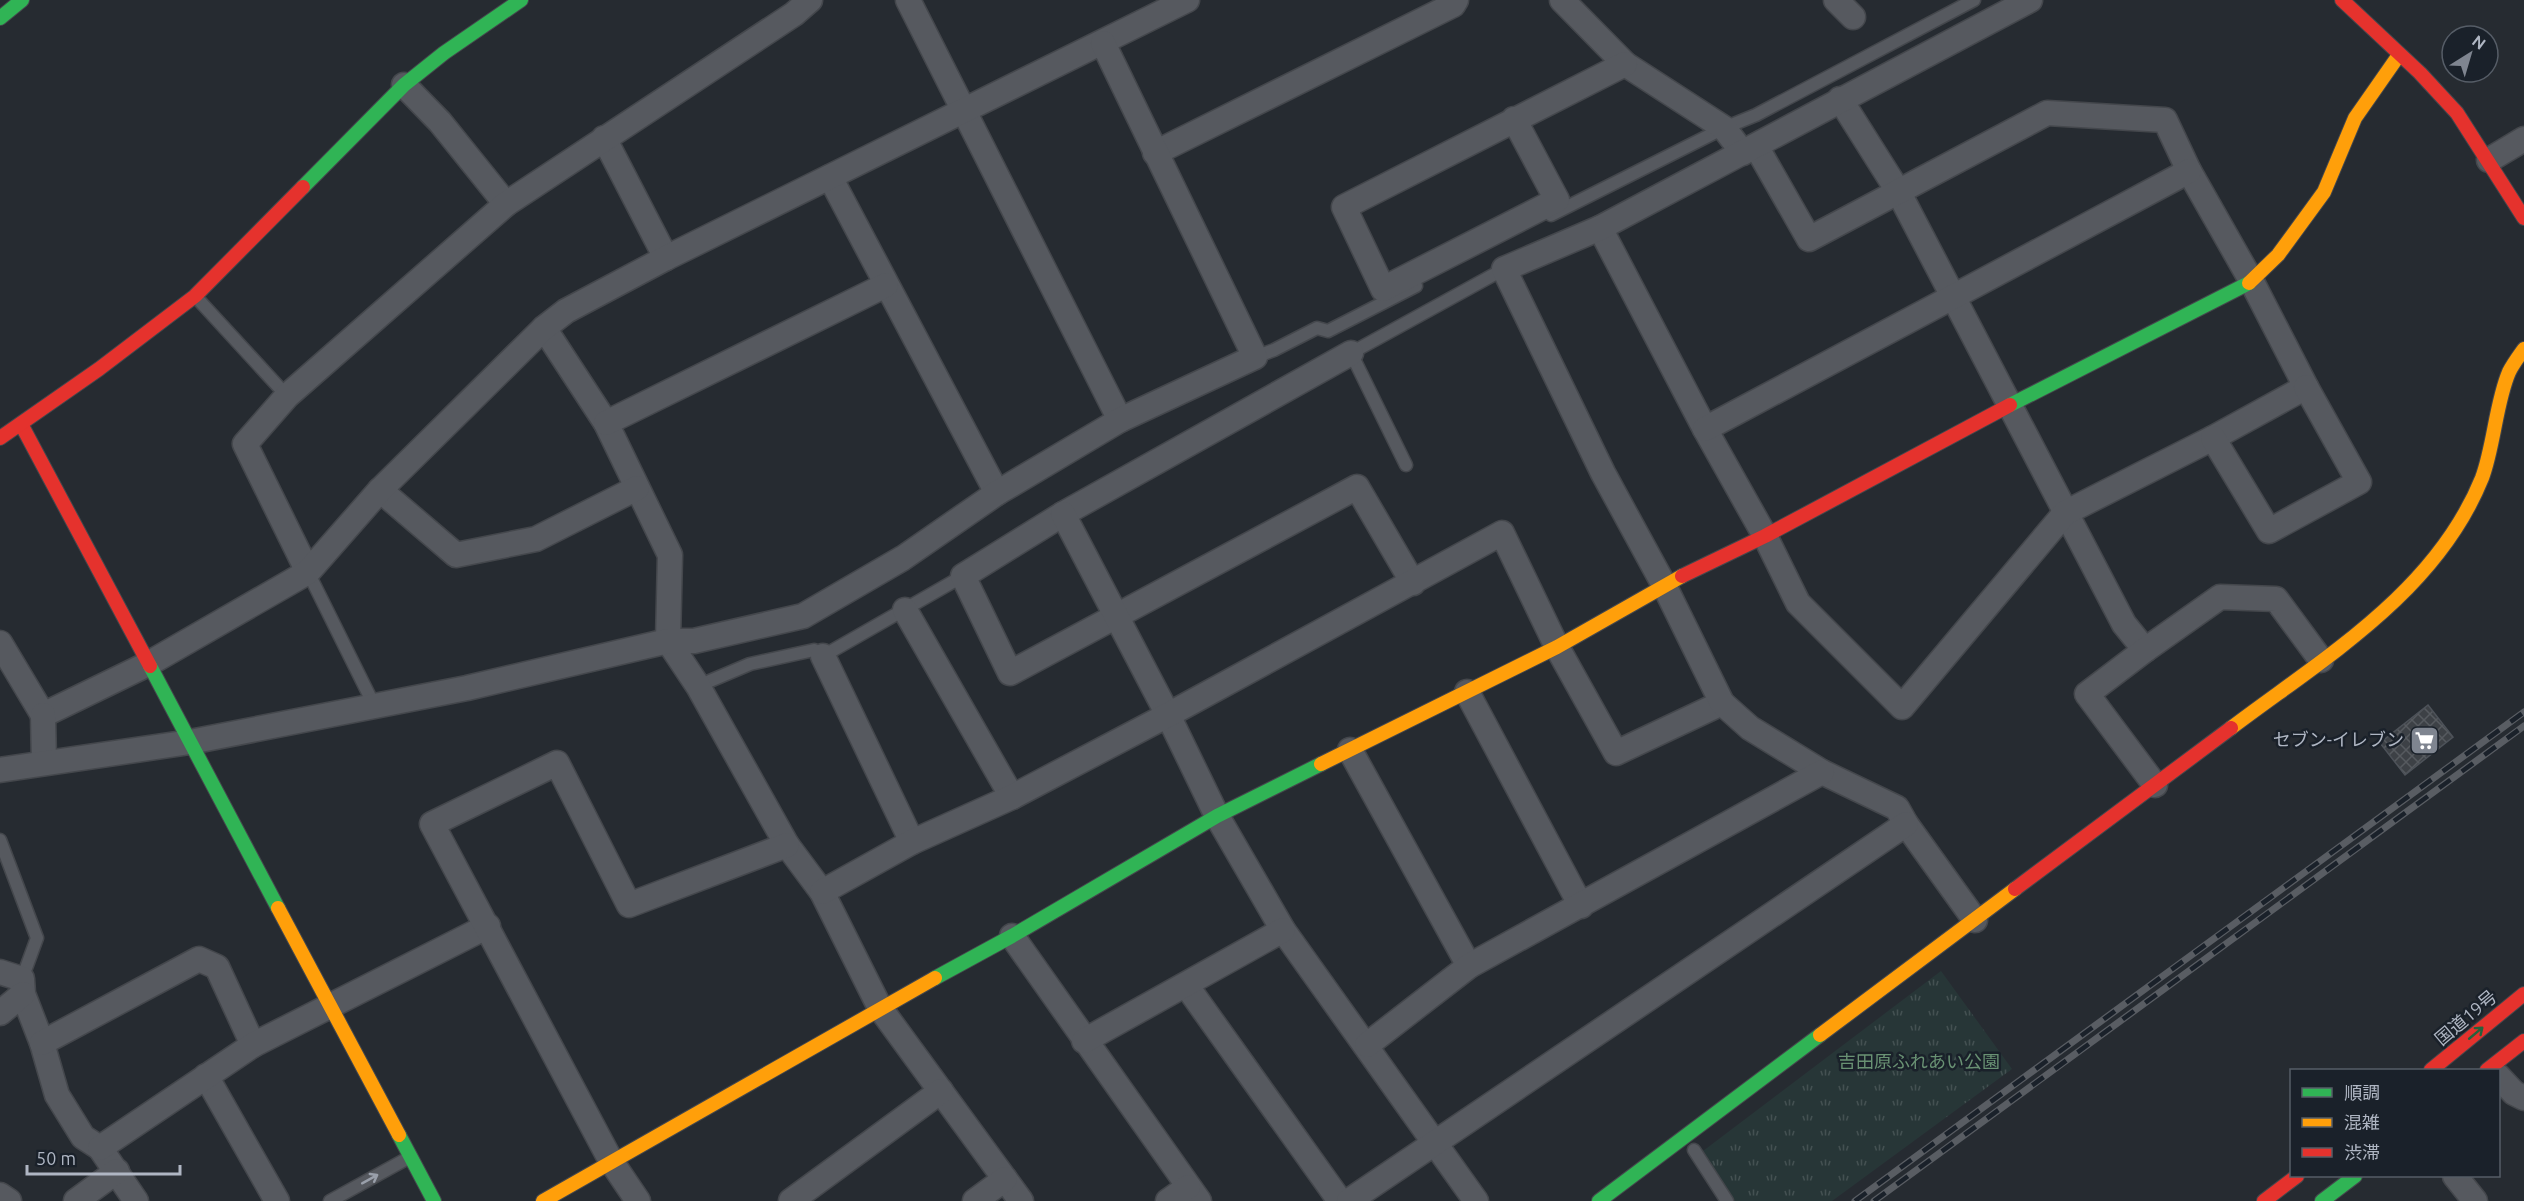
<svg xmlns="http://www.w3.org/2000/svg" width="2524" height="1201" font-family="Ubuntu,'Noto Sans JP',sans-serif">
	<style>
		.park { fill: url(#park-tufts) }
		.building { fill: url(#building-cross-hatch); stroke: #4d5259; stroke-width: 1.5 }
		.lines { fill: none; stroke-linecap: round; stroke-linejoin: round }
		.lane-casing { stroke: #44474c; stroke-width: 15 }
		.street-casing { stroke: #44474c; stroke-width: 27 }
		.fast-casing { stroke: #44474c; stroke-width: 16 }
		.slow-casing { stroke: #44474c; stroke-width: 16 }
		.jam-casing { stroke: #44474c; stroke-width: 16 }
		.lane { stroke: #56595f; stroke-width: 12 }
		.street { stroke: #56595f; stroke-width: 24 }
		.fast { stroke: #30b455; stroke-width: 14 }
		.slow { stroke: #ff9f0a; stroke-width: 14 }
		.jam { stroke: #e5322d; stroke-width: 14 }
		.rail-casing { stroke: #595d63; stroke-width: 7 }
		.rail { stroke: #1a212a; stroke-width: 4.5; stroke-dasharray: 14; stroke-linecap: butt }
		.oneway { stroke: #24633d }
		.oneway2 { stroke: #999faa }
		.labels { text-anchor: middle; stroke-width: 5; stroke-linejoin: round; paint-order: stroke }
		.poi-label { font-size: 18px; fill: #afb6c3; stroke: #1a212a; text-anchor: end }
		.street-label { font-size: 18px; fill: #afb6c3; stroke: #1a212a }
		.park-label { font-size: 18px; fill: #699173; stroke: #1a212a }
	</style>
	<defs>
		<pattern id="park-tufts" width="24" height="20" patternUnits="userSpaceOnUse" patternTransform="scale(1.5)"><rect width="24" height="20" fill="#273637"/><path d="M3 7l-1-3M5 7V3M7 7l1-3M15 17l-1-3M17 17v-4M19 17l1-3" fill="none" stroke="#445152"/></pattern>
		<pattern id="building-cross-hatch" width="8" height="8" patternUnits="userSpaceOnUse" patternTransform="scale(1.5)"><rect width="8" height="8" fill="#3d4146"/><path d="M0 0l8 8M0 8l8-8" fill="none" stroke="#565a5f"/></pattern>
	</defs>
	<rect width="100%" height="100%" fill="#262b31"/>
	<path class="park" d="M1941,971L2012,1069L1832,1201H1735L1703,1151Z"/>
	<path class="building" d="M2428,705L2453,737L2405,775L2380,743Z"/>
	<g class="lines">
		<defs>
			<g id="lane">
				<path d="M1551,215L1724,128L1756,115L1974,0"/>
				<path d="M196,297L287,396"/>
				<path d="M1255,357L1274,350L1317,328L1328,331L1416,286"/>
				<path d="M1406,465L1351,353L1504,269"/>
				<path d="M308,572L374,705"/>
				<path d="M698,686L750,664L814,650L823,656L963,576"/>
				<path d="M0,840L37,938L22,979"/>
				<path d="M1694,1150L1727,1201"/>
				<path d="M330,1201L410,1157"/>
			</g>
			<g id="street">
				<path d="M908,0L1120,420"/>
				<path d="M1562,0L1625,64L1724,128L1743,153"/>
				<path d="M1836,0L1853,17"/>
				<path d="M404,85L440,122L506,204"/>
				<path d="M1840,99L1898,191L2124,624L2145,650"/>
				<path d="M1514,119L1557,200L1383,289L1344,207L1625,64"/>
				<path d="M604,138L666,258"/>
				<path d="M1155,153L1453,5L1456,0"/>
				<path d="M2489,160L2524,139"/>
				<path d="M830,177L997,493"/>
				<path d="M1600,228L1705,429L1765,536L1798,603L1902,707L2065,513L2213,438L2306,387L2252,282L2189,171L2165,120L2047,113L1809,239L1756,146"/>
				<path d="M544,328L606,423L670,555L668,641L698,686L787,845L822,892L880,1008L1021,1201"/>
				<path d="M1351,353L1063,514L963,576L1010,673L1357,487L1413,583"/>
				<path d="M606,423L886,285"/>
				<path d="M1705,429L2189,171"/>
				<path d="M2213,438L2269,531L2359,482L2306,387"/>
				<path d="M380,490L456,555L536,539L637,488"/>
				<path d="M1063,514L1168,715L1217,816L1283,930L1476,1201"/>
				<path d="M308,572L245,444L287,396L506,204L794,14L810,0"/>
				<path d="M905,610L1012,797"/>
				<path d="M0,643L43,715L148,664L308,572L380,490L544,328L566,311L666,258L1187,0"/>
				<path d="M823,656L912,842"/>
				<path d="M1467,692L1581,906"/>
				<path d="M43,715L44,763"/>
				<path d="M1350,750L1469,966"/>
				<path d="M0,770L190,742L467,688L668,641H694L803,616L903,558L997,493L1120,420L1255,357L1103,43"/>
				<path d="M2155,785L2087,694L2145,650L2220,597L2276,599L2321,660"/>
				<path d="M822,892L912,842L1012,797L1168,715L1502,533L1557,647L1616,753L1722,703"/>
				<path d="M1975,920L1906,824L1897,808L1822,772L1750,728L1722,703L1664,585L1603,473L1504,269L1600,228L2030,0"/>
				<path d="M1012,936L1199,1201"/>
				<path d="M0,972L22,979L23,994L42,1043L57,1095L83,1137L100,1148L136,1201"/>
				<path d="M1186,985L1340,1201"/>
				<path d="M0,1013L23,994"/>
				<path d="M1084,1041L1283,930"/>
				<path d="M42,1043L199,959L217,967L253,1045"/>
				<path d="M1367,1045L1469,966L1822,772"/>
				<path d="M206,1076L277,1201"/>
				<path d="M2498,1076L2514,1093L2524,1098"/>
				<path d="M100,1148L253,1045L488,926"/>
				<path d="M2455,1176L2475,1201"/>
				<path d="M0,1195L9,1201"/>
				<path d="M76,1201L117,1171"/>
				<path d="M638,1201L611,1161L432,824L557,763L629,905L787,845"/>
				<path d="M791,1201L941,1091"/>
				<path d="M975,1201L1005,1179"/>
				<path d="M1168,1201L1188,1187"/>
				<path d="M1349,1201L1906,824"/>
			</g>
			<g id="fast">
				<path d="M0,18L22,0"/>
				<path d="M303,187L404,85L444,53L521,0"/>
				<path d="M2010,405L2249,283"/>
				<path d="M150,666L278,908"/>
				<path d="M935,978L1012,936L1217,816L1321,764"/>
				<path d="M399,1135L434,1201"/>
				<path d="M1599,1201L1820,1035"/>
				<path d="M2322,1201L2355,1176"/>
			</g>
			<g id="slow">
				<path d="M2249,283L2278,255L2324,192L2355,118L2399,55"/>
				<path d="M2231,728C2325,657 2436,592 2482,478C2494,446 2496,402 2509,372C2513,364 2519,356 2524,349"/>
				<path d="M1321,764L1557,647L1682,576"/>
				<path d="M278,908L399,1135"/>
				<path d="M1820,1035L2015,889"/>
				<path d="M543,1201L935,978"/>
			</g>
			<g id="jam">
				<path d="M2342,0L2420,73L2457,113L2524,218"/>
				<path d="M21,424L150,666"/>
				<path d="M0,438L99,369L195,296L303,187"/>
				<path d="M1682,576L1765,536L2010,405"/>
				<path d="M2015,889L2231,728"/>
				<path d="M2431,1070L2524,994"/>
				<path d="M2487,1070L2524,1041"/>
				<path d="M2264,1201L2297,1176"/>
			</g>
		</defs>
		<use href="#lane" class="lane-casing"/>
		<use href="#street" class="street-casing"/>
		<use href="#fast" class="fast-casing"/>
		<use href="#slow" class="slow-casing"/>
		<use href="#jam" class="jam-casing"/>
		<use href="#lane" class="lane"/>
		<use href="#street" class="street"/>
		<use href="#fast" class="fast"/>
		<use href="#slow" class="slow"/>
		<use href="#jam" class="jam"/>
		<defs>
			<g id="rail">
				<path d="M1855,1201L2524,712"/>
				<path d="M1874,1201L2524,726"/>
			</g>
		</defs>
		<use href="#rail" class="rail-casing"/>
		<use href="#rail" class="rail"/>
	</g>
	<defs><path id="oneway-shaft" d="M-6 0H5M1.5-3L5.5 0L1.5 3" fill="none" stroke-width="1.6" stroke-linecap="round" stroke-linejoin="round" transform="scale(1.5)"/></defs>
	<use class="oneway" href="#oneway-shaft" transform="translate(2476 1033) rotate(-40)"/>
	<use class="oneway2" href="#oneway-shaft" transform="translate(370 1179) rotate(-29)"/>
	<defs>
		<symbol id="supermarket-square" viewBox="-11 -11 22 22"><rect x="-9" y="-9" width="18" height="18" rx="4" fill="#7f8590" stroke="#1a212a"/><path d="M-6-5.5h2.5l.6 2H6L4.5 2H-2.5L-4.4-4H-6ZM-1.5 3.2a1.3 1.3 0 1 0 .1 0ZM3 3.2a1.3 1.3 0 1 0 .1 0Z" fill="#fff"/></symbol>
	</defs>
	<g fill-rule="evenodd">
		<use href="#supermarket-square" x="2408" y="724" width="33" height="33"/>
	</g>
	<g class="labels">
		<g class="poi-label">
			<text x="2404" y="746">セブン-イレブン</text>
		</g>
		<g class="street-label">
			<text transform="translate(2466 1018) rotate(-40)" y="6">国道19号</text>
		</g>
		<g class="park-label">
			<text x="1919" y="1068">吉田原ふれあい公園</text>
		</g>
	</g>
	<rect x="2290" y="1069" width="210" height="108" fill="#1a212a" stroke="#565d67" stroke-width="1.5"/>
	<rect x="2302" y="1088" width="30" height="9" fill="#30b455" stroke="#565d67" stroke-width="1.5"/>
	<text x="2344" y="1099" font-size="18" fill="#afb6c3">順調</text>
	<rect x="2302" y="1118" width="30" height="9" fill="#ff9f0a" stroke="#565d67" stroke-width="1.5"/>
	<text x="2344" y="1129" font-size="18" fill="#afb6c3">混雑</text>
	<rect x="2302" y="1148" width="30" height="9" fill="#e5322d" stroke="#565d67" stroke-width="1.5"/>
	<text x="2344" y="1159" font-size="18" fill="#afb6c3">渋滞</text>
	<g transform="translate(2470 54) rotate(37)"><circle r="28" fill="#1a212a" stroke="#565d67" stroke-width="1.5"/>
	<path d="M0-4.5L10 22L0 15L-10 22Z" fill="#7f8590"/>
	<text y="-9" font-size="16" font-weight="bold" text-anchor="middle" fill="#afb6c3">N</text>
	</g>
	<path d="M27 1165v9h153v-9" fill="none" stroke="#afb6c3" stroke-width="3"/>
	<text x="36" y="1165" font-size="18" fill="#afb6c3" stroke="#1a212a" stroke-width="4.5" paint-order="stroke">50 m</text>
</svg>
